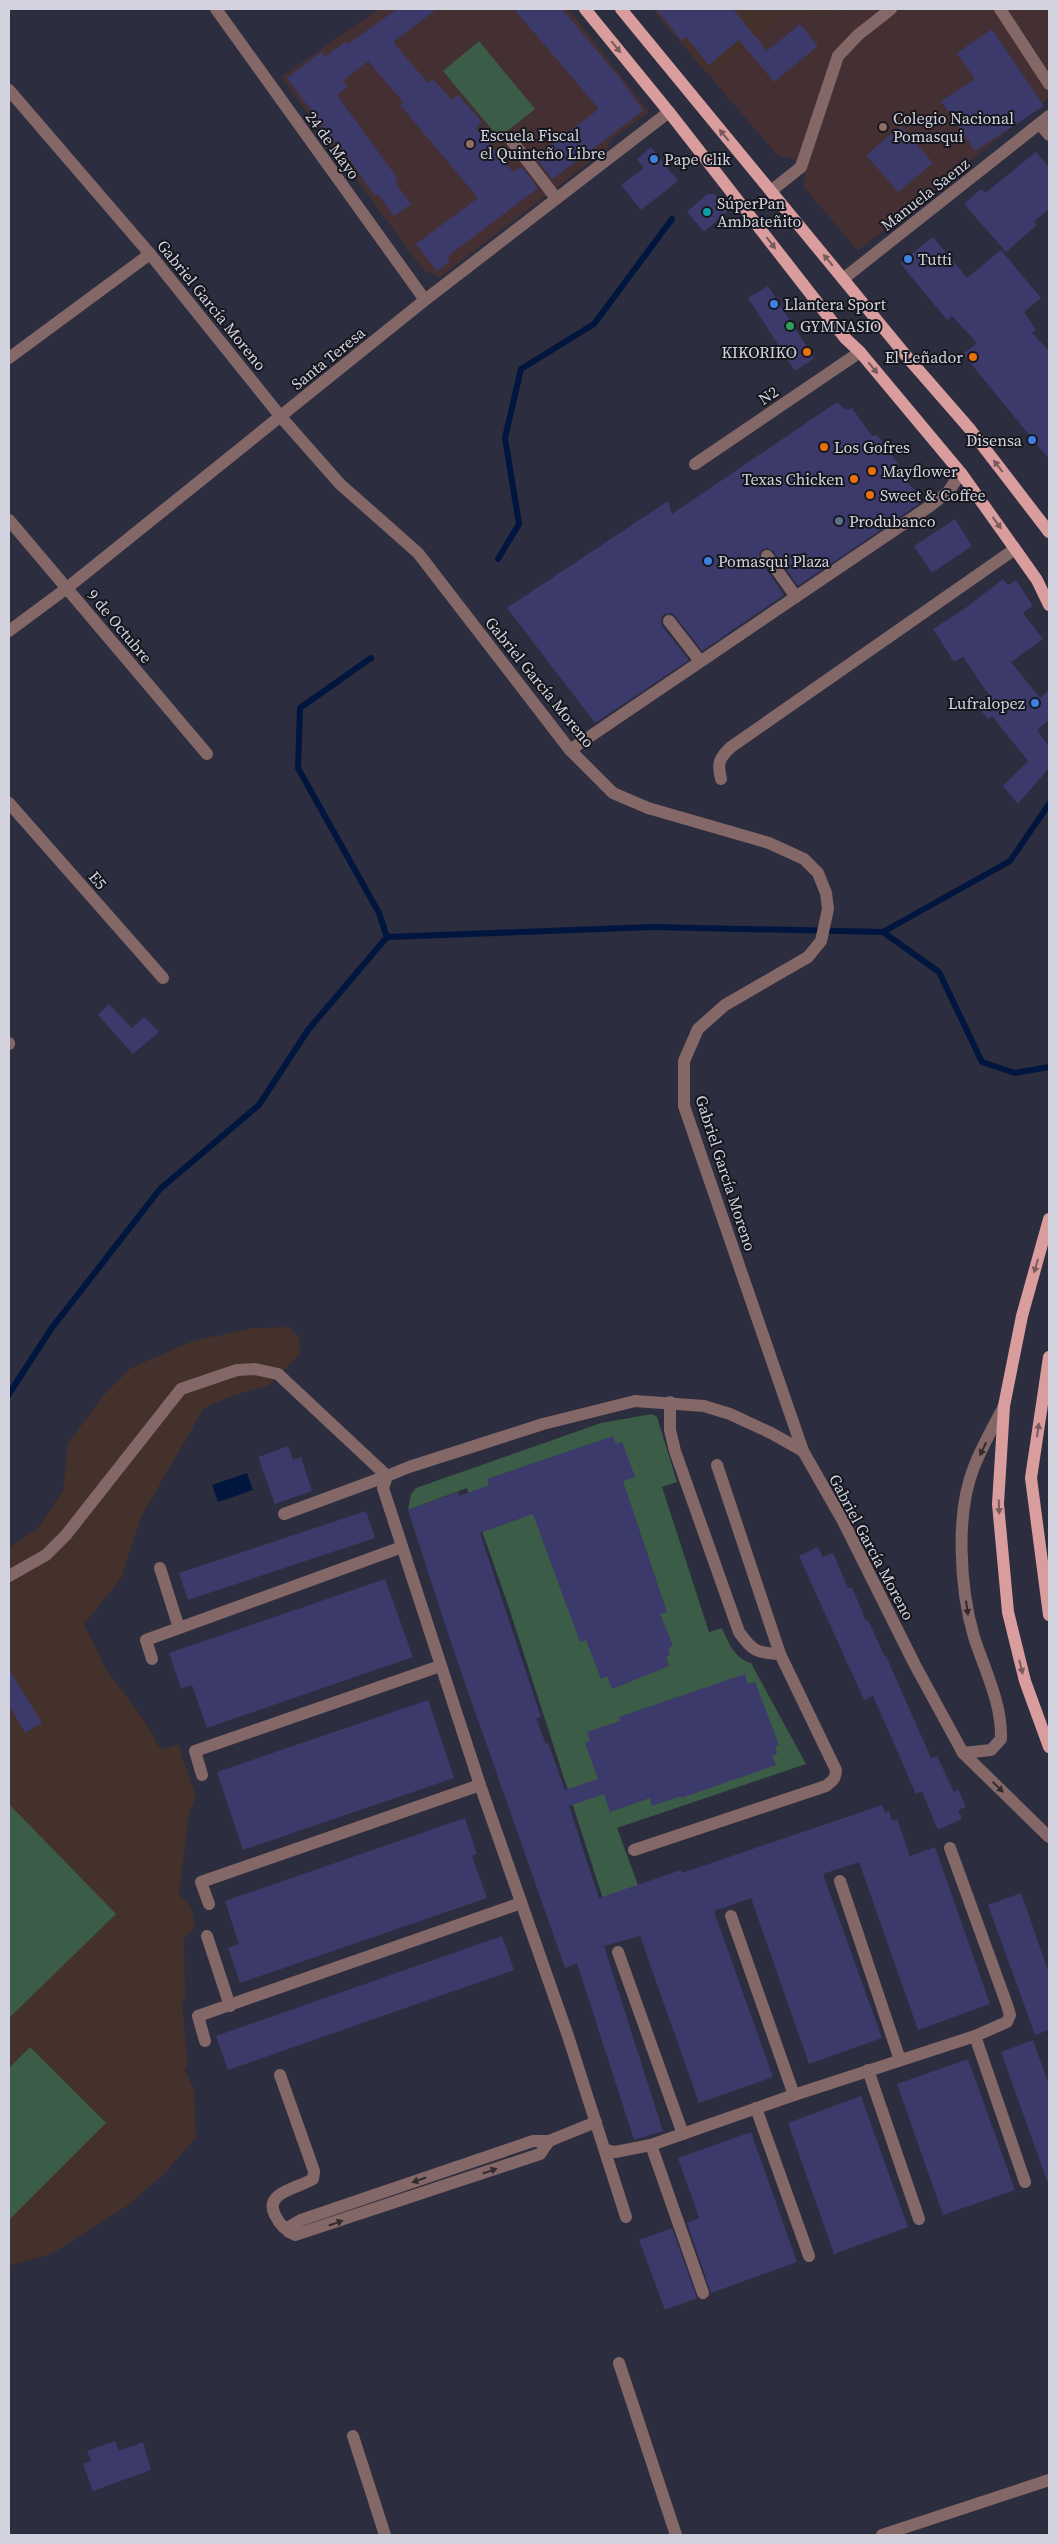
<svg xmlns="http://www.w3.org/2000/svg" width="1058" height="2544" font-family="'Source Serif 4',serif">
	<style>
		.commercial { fill: #44312b }
		.education { fill: #443032 }
		.green { fill: #3b5c46 }
		.water { fill: #00163e }
		.lines { fill: none; stroke-linecap: round; stroke-linejoin: round }
		.stream { stroke: #00163e; stroke-width: 6 }
		.building { fill: #3c396b }
		.minor { stroke: #846767; stroke-width: 12 }
		.major { stroke: #d99d9e; stroke-width: 12 }
		.oneway { fill: #785a5e }
		.oneway2 { fill: #322a30 }
		.education-dot { fill: #8d6e63; stroke: #16161e; stroke-width: 2 }
		.shop-dot { fill: #3f7fe0; stroke: #16161e; stroke-width: 2 }
		.culture-dot { fill: #0f9aa8; stroke: #16161e; stroke-width: 2 }
		.leisure-dot { fill: #2e9e5b; stroke: #16161e; stroke-width: 2 }
		.food-dot { fill: #e8710a; stroke: #16161e; stroke-width: 2 }
		.service-dot { fill: #5c6f8a; stroke: #16161e; stroke-width: 2 }
		.labels { text-anchor: middle; stroke-width: 4; stroke-linejoin: round; paint-order: stroke }
		.poi-label { font-size: 16px; fill: #d2d3de; stroke: #16161e; text-anchor: start }
		.street-label { font-size: 16px; fill: #d2d3de; stroke: #16161e }
	</style>
	<rect width="100%" height="100%" fill="#2c2d3e"/>
	<g class="commercial">
		<path d="M652,9H852L827,14L789,12L708,74Z"/>
		<path d="M289,1327L299,1338L301,1353L268,1386L232,1396L204,1408L141,1517L121,1578L84,1624L106,1669L145,1722L159,1747L166,1749L178,1744L196,1796L189,1815L179,1894L191,1907L195,1927L184,1938L185,1997L182,2003L188,2066L184,2068L194,2090L196,2137L165,2173L127,2206L53,2253L9,2266V1548L38,1528L63,1491L68,1444L103,1396L131,1368L193,1341L253,1328Z"/>
	</g>
	<g class="education">
		<path d="M379,9H569L649,112L609,141V147L440,277L424,271L281,77Z"/>
		<path d="M852,9H1049V98L858,251L803,186L805,175L792,158L779,157L708,74L789,12L827,14Z"/>
	</g>
	<g class="green">
		<path d="M479,41L535,109L499,138L443,71Z"/>
		<path d="M652,1414L657,1417L677,1482L662,1487L709,1632L722,1628C728,1642 735,1659 751,1663L806,1764L617,1828L638,1885L617,1942L509,1608L467,1488L408,1510L411,1494L416,1488L601,1423Z"/>
		<path d="M9,1804L116,1914L9,2018Z"/>
		<path d="M30,2047L106,2123L9,2220V2068Z"/>
	</g>
	<path class="water" d="M247,1473L253,1490L218,1502L212,1485Z"/>
	<g class="lines">
		<g class="stream">
			<path d="M498,559L519,524L505,438L521,369L594,324L672,219"/>
			<path d="M883,932L1010,861L1049,804"/>
			<path d="M387,937L653,927L883,932L939,972L982,1062L1015,1073L1049,1067"/>
			<path d="M9,1394L51,1329L160,1189L259,1105L308,1030L387,937L379,913L298,768L300,708L371,658"/>
		</g>
	</g>
	<g class="building">
		<path d="M397,9H437L393,42L428,83L433,79L452,100L458,95L482,122L476,128L513,172L522,167L538,188L447,257L450,261L437,271L416,244L478,198L400,105L403,102L368,61L343,81L348,87L337,95L398,179L395,182L411,204L394,216L378,194L375,196L338,143L336,144L287,78L321,52L325,57L346,41L348,44Z"/>
		<path d="M514,9H562L623,82L643,111L554,178H551L535,157L599,109Z"/>
		<path d="M656,9H733L767,51L800,24L818,46L774,82L739,40L709,65L686,37L682,41Z"/>
		<path d="M992,29L1044,106L975,151L941,101L975,79L957,53Z"/>
		<path d="M901,126L933,163L898,192L866,155Z"/>
		<path d="M651,147L678,181L641,210L621,185L644,168L637,159Z"/>
		<path d="M1036,152L1049,167V209L1034,221L1037,225L1006,252L964,204L981,189L985,193Z"/>
		<path d="M707,194H714L728,211L704,232L687,212Z"/>
		<path d="M933,237L967,278L1001,250L1041,298L1024,312L1036,330L1032,333L1049,351V459L963,354L977,343L952,316L947,320L900,263Z"/>
		<path d="M768,286L814,358L795,371L748,298Z"/>
		<path d="M837,402L846,410L852,408L872,436L877,435L899,465L894,469L916,491L912,494L919,504L798,586L773,551L767,548L763,549L759,553L760,560L784,595L702,651L675,616L672,613L664,614L661,618L662,626L689,660L595,723L507,608L668,501L672,514Z"/>
		<path d="M955,519L972,546L932,573L914,546Z"/>
		<path d="M1003,579L1008,585L1016,580L1033,606L1023,613L1043,639L1011,662L1040,698L1049,690V720L1037,730L1049,746V768L1018,804L1003,786L1028,761L992,716L988,719L976,705L989,695L963,657L954,662L933,629L967,607Z"/>
		<path d="M109,1004L132,1028L144,1017L159,1032L133,1054L98,1015Z"/>
		<path d="M613,1436L616,1444L622,1442L635,1477L623,1481L667,1612L660,1614L673,1646L668,1648L670,1655L666,1657L669,1666L612,1689L607,1676L601,1679L586,1640L580,1642L533,1514L480,1533L541,1717L536,1719L546,1744L548,1743L565,1790L598,1779L585,1743L590,1741L587,1732L620,1721L619,1717L745,1674L748,1684L755,1682L779,1745L775,1747L777,1754L772,1756L776,1765L681,1798V1796L652,1806L650,1798L610,1812L604,1794L569,1806L599,1898L681,1870L682,1873L882,1805L885,1813L889,1811L892,1821L897,1819L910,1856L935,1847L990,2004L918,2030L859,1862L823,1874L882,2038L809,2064L751,1898L714,1911L773,2077L699,2103L640,1936L604,1946L663,2131L634,2140L577,1963L565,1968L452,1646L408,1510L458,1492L459,1496L489,1485L487,1479Z"/>
		<path d="M288,1446L293,1460L301,1457L312,1491L275,1504L258,1457Z"/>
		<path d="M366,1511L375,1538L188,1600L179,1573Z"/>
		<path d="M818,1547L823,1557L833,1553L848,1588L852,1587L866,1621L868,1620L885,1657L886,1656L931,1758L937,1756L954,1792L958,1789L966,1807L958,1810L962,1819L938,1830L922,1791L916,1794L873,1696L864,1700L799,1556Z"/>
		<path d="M385,1579L413,1657L207,1728L192,1685L181,1689L169,1653Z"/>
		<path d="M9,1669L42,1723L25,1733L9,1705Z"/>
		<path d="M428,1700L454,1778L243,1850L217,1772Z"/>
		<path d="M465,1818L477,1854L472,1856L487,1898L240,1983L228,1948L239,1944L225,1901Z"/>
		<path d="M1021,1893L1049,1973V2030L1035,2035L988,1905Z"/>
		<path d="M502,1936L514,1970L228,2070L216,2036Z"/>
		<path d="M1033,2040L1049,2085V2181H1047L1001,2052Z"/>
		<path d="M968,2059L1015,2190L943,2215L897,2084Z"/>
		<path d="M861,2096L908,2227L834,2254L788,2123Z"/>
		<path d="M751,2132L797,2262L711,2293L687,2223L699,2218L678,2158Z"/>
		<path d="M672,2228L697,2298L665,2310L639,2240Z"/>
		<path d="M115,2441L119,2451L143,2442L151,2470L93,2491L83,2464L91,2461L87,2451Z"/>
	</g>
	<g class="lines">
		<g class="minor">
			<path d="M216,9L425,300"/>
			<path d="M1000,9L1049,84"/>
			<path d="M9,90L150,254L281,417L340,484L418,553L570,750L613,793L648,808L769,843L804,859L818,873L826,893L828,909L821,941L808,957L725,1005L698,1029L684,1061V1106L803,1451L843,1521L915,1665L963,1753L1049,1837"/>
			<path d="M1040,124L1049,135"/>
			<path d="M512,141L556,198"/>
			<path d="M771,191L801,167L838,56L858,35L891,9"/>
			<path d="M843,279L1049,116"/>
			<path d="M9,358L150,254"/>
			<path d="M695,464L860,352"/>
			<path d="M9,520L207,754"/>
			<path d="M767,556L796,597"/>
			<path d="M669,621L700,661"/>
			<path d="M9,631L67,588L425,300L669,112"/>
			<path d="M570,750L930,506L948,492L961,473"/>
			<path d="M721,779C717,764 719,758 731,747L1015,549"/>
			<path d="M9,803L163,978"/>
			<path d="M9,1043V1044"/>
			<path d="M717,1465L780,1654"/>
			<path d="M160,1568L179,1628"/>
			<path d="M9,1576L46,1555L66,1535L181,1389L237,1370L255,1369L278,1374L387,1476L284,1514"/>
			<path d="M152,1659L146,1640L402,1547"/>
			<path d="M963,1753L991,1750L1001,1739C1002,1703 985,1671 974,1637C960,1589 955,1514 974,1467C982,1446 994,1426 1004,1406"/>
			<path d="M202,1775L195,1751L440,1666"/>
			<path d="M634,1850L826,1786C832,1781 836,1779 836,1770L780,1654C757,1653 752,1651 739,1632L675,1451L670,1430V1402"/>
			<path d="M840,1881L900,2060"/>
			<path d="M209,1904L201,1882L480,1785"/>
			<path d="M731,1916L794,2095"/>
			<path d="M207,1936L230,2006"/>
			<path d="M618,1952L683,2134"/>
			<path d="M975,2036L1025,2182"/>
			<path d="M205,2041L198,2016L521,1903"/>
			<path d="M868,2070L919,2219"/>
			<path d="M280,2075L314,2171L313,2179C299,2188 263,2192 275,2215C280,2225 285,2230 295,2235L540,2154L549,2141"/>
			<path d="M756,2108L809,2256"/>
			<path d="M651,2145L703,2293"/>
			<path d="M606,2150L615,2152L651,2145L794,2095L975,2036L1007,2022L1010,2015L1007,2005L950,1848"/>
			<path d="M626,2217L568,2036L480,1785L383,1488L387,1476L409,1467L543,1424L635,1401L704,1406L730,1414L771,1433L803,1451"/>
			<path d="M289,2232V2227L301,2220L533,2141H549L596,2122"/>
			<path d="M619,2363L676,2535"/>
			<path d="M353,2436L385,2535"/>
			<path d="M882,2535L1049,2480"/>
		</g>
		<g class="major">
			<path d="M585,9L669,112L845,338L860,352L961,473L1037,580L1049,605"/>
			<path d="M621,9L908,358L969,428L1049,532"/>
			<path d="M1049,1219L1022,1316L1004,1406L998,1504L1008,1612L1025,1681L1049,1747"/>
			<path d="M1049,1357L1031,1478L1049,1615"/>
		</g>
	</g>
	<defs><path id="oneway-solid" d="M-6-.8H1V-3.2L6.5 0L1 3.2V.8H-6Z" transform="scale(1.25)"/></defs>
	<g class="oneway">
		<use href="#oneway-solid" transform="translate(616 47) rotate(51)"/>
		<use href="#oneway-solid" transform="translate(724 135) rotate(-130)"/>
		<use href="#oneway-solid" transform="translate(771 243) rotate(52)"/>
		<use href="#oneway-solid" transform="translate(828 260) rotate(-130)"/>
		<use href="#oneway-solid" transform="translate(873 368) rotate(50)"/>
		<use href="#oneway-solid" transform="translate(998 466) rotate(-128)"/>
		<use href="#oneway-solid" transform="translate(997 523) rotate(54)"/>
		<use href="#oneway-solid" transform="translate(1036 1266) rotate(106)"/>
		<use href="#oneway-solid" transform="translate(1038 1430) rotate(-82)"/>
		<use href="#oneway-solid" transform="translate(999 1507) rotate(88)"/>
		<use href="#oneway-solid" transform="translate(1021 1667) rotate(76)"/>
	</g>
	<g class="oneway2">
		<use href="#oneway-solid" transform="translate(983 1449) rotate(116)"/>
		<use href="#oneway-solid" transform="translate(967 1608) rotate(82)"/>
		<use href="#oneway-solid" transform="translate(998 1787) rotate(44)"/>
		<use href="#oneway-solid" transform="translate(490 2171) rotate(-19)"/>
		<use href="#oneway-solid" transform="translate(419 2180) rotate(161)"/>
		<use href="#oneway-solid" transform="translate(336 2223) rotate(-19)"/>
	</g>
	<g class="education-dot">
		<circle cx="883" cy="127" r="5"/>
		<circle cx="470" cy="144" r="5"/>
	</g>
	<g class="shop-dot">
		<circle cx="654" cy="159" r="5"/>
		<circle cx="908" cy="259" r="5"/>
		<circle cx="774" cy="304" r="5"/>
		<circle cx="1032" cy="440" r="5"/>
		<circle cx="708" cy="561" r="5"/>
		<circle cx="1035" cy="703" r="5"/>
	</g>
	<circle class="culture-dot" cx="707" cy="212" r="5"/>
	<circle class="leisure-dot" cx="790" cy="326" r="5"/>
	<g class="food-dot">
		<circle cx="807" cy="352" r="5"/>
		<circle cx="973" cy="357" r="5"/>
		<circle cx="824" cy="447" r="5"/>
		<circle cx="872" cy="471" r="5"/>
		<circle cx="854" cy="479" r="5"/>
		<circle cx="870" cy="495" r="5"/>
	</g>
	<circle class="service-dot" cx="839" cy="521" r="5"/>
	<g class="labels">
		<g class="poi-label">
			<text x="893" y="124">Colegio Nacional<tspan x="893" dy="18">Pomasqui</tspan></text>
			<text x="480" y="141">Escuela Fiscal<tspan x="480" dy="18">el Quinteño Libre</tspan></text>
			<text x="664" y="165">Pape Clik</text>
			<text x="717" y="209">SúperPan<tspan x="717" dy="18">Ambateñito</tspan></text>
			<text x="918" y="265">Tutti</text>
			<text x="784" y="310">Llantera Sport</text>
			<text x="800" y="332">GYMNASIO</text>
			<text x="797" y="358" text-anchor="end">KIKORIKO</text>
			<text x="963" y="363" text-anchor="end">El Leñador</text>
			<text x="1022" y="446" text-anchor="end">Disensa</text>
			<text x="834" y="453">Los Gofres</text>
			<text x="882" y="477">Mayflower</text>
			<text x="844" y="485" text-anchor="end">Texas Chicken</text>
			<text x="880" y="501">Sweet &amp; Coffee</text>
			<text x="849" y="527">Produbanco</text>
			<text x="718" y="567">Pomasqui Plaza</text>
			<text x="1025" y="709" text-anchor="end">Lufralopez</text>
		</g>
		<g class="street-label">
			<text transform="translate(333 145) rotate(54)" y="6">24 de Mayo</text>
			<text transform="translate(925 194) rotate(-38)" y="6">Manuela Saenz</text>
			<text transform="translate(212 305) rotate(51)" y="6">Gabriel García Moreno</text>
			<text transform="translate(328 358) rotate(-39)" y="6">Santa Teresa</text>
			<text transform="translate(768 395) rotate(-34)" y="6">N2</text>
			<text transform="translate(120 626) rotate(50)" y="6">9 de Octubre</text>
			<text transform="translate(540 682) rotate(51)" y="6">Gabriel García Moreno</text>
			<text transform="translate(98 880) rotate(49)" y="6">E5</text>
			<text transform="translate(726 1173) rotate(72)" y="6">Gabriel García Moreno</text>
			<text transform="translate(872 1547) rotate(62)" y="6">Gabriel García Moreno</text>
		</g>
	</g>
	<rect width="1058" height="2544" fill="none" stroke="#d2d3de" stroke-width="20"/>
</svg>
